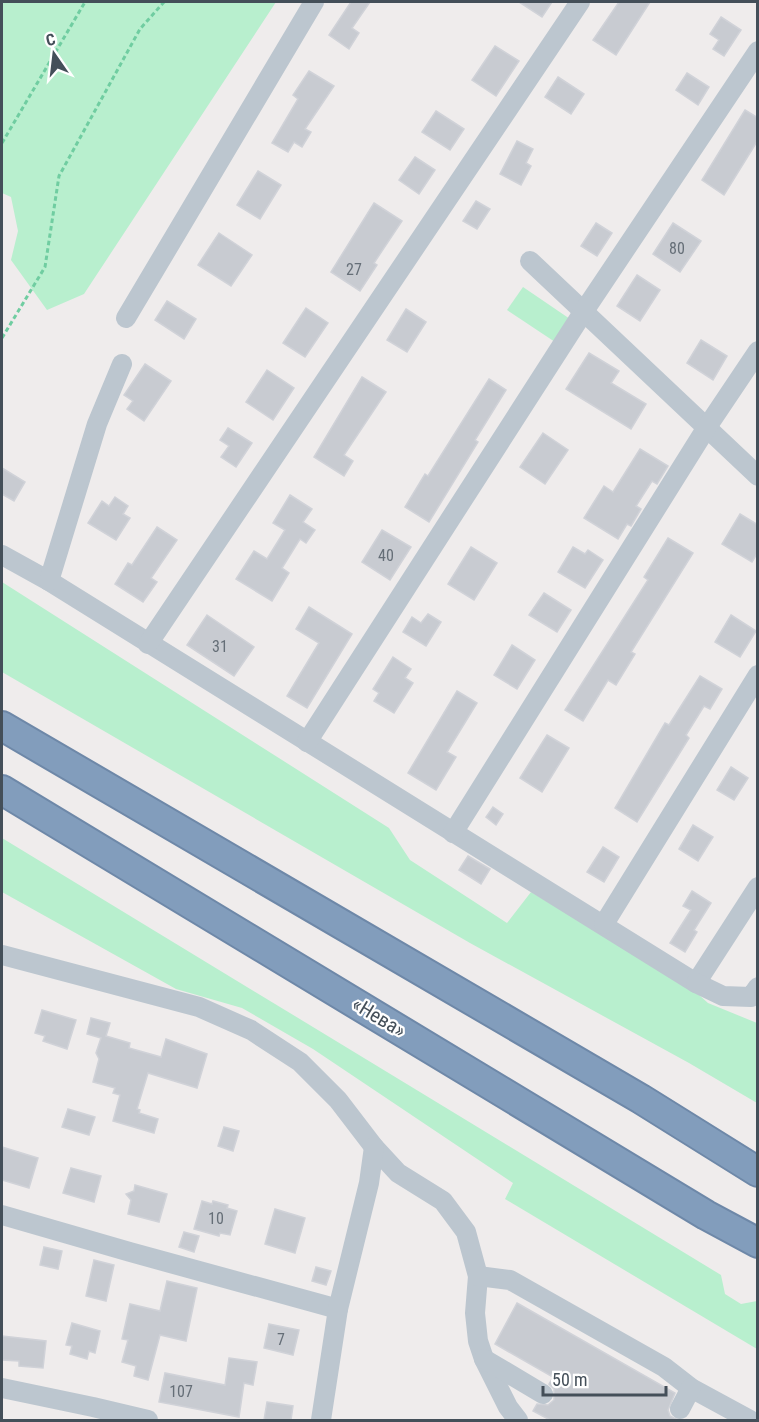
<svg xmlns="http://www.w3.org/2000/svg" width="759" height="1422" font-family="'Roboto Condensed',sans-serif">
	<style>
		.green { fill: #b8efce }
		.building { fill: #c8cbd1; stroke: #d0d2d8; stroke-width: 1.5 }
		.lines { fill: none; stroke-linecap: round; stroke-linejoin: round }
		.highway-casing { stroke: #6e88a8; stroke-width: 32 }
		.path { stroke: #70cda1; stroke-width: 3; stroke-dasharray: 4.5 3; stroke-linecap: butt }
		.minor { stroke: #bcc6cf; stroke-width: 20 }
		.highway { stroke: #829dbc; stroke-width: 28 }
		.labels { text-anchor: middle; stroke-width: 4.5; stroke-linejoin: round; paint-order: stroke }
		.number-label { font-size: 16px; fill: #656e77 }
		.street-label { font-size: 20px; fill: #444f59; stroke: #fff }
	</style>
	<rect width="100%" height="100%" fill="#efecec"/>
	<g class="green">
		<path d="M2,2H276L84,294L47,310L11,260L18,231L11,197L2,193Z"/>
		<path d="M523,287L570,319L555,342L507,310Z"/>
		<path d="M2,582L389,828L410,860L507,923L531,892L689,986L708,1003L757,1023V1103L689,1063L470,943L2,672Z"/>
		<path d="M2,838L721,1275L725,1294L741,1304L757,1301V1349L505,1199L513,1183L313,1049L242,1008L176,989L2,892Z"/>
	</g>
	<g class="building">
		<path d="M351,2H370L352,28L359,33L349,49L329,35Z"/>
		<path d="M519,2H552L542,17Z"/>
		<path d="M619,2H650L616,55L593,40Z"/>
		<path d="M721,17L741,30L724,56L713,49L719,40L710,34Z"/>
		<path d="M495,46L519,61L496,96L472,80Z"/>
		<path d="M309,71L334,86L305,129L311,132L302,147L294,142L288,152L272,143L298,99L293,95Z"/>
		<path d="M687,73L709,87L698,105L676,90Z"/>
		<path d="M558,77L584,94L571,114L545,97Z"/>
		<path d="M745,110L758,118V140L724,195L702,180Z"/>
		<path d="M436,111L464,129L450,150L422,132Z"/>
		<path d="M517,141L533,149L526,163L531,166L521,185L500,174Z"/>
		<path d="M415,157L435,170L419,194L399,180Z"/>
		<path d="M258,171L281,185L260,219L237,205Z"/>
		<path d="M476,201L490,209L477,229L463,221Z"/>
		<path d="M374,203L402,221L374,263L377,265L360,291L331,272Z"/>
		<path d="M596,223L612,233L597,256L581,246Z"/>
		<path d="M673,223L701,241L680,272L653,254Z"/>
		<path d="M219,233L252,255L231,286L198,265Z"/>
		<path d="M637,275L660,290L640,321L617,306Z"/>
		<path d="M167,301L196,319L184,339L155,320Z"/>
		<path d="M306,308L328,323L305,357L283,343Z"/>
		<path d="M406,309L426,322L407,352L387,340Z"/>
		<path d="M701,340L727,356L713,380L687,363Z"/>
		<path d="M589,353L619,371L611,383L646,404L631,429L566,389Z"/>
		<path d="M145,364L171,381L144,421L127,409L133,401L124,395Z"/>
		<path d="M267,370L294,388L273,420L246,402Z"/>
		<path d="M362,377L386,392L344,455L353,461L344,476L314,457Z"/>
		<path d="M489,379L506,390L475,440L478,442L429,522L405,507L425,474L428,476Z"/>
		<path d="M228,428L252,443L236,467L221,457L229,446L220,440Z"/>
		<path d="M543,433L568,450L545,484L520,467Z"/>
		<path d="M640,449L668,466L657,484L652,481L636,506L641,509L631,526L627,524L618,539L584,518L604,486L613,492Z"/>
		<path d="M2,468L25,482L14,501L2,494Z"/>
		<path d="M290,495L312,509L303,522L315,530L306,543L300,539L282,568L289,573L272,601L236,579L254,551L267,559L285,530L273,523Z"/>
		<path d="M115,497L128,506L123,514L130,518L116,540L88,523L102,501L109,506Z"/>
		<path d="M740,514L758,525V552L752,562L722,544Z"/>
		<path d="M157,527L177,540L151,578L157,582L143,602L115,584L128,563L132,565Z"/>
		<path d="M382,530L411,547L390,580L362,562Z"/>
		<path d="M668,538L693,553L631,652L635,654L616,685L608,680L583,721L565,710L648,580L644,577Z"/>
		<path d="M471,547L497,563L474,600L448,584Z"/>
		<path d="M573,547L585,554L588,550L603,560L585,588L558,572Z"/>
		<path d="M544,593L571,610L557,632L529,615Z"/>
		<path d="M309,607L352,634L307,708L287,696L319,643L296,629Z"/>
		<path d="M428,614L441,622L426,646L403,632L412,617L421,623Z"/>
		<path d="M207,615L254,647L234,676L187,645Z"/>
		<path d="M731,615L756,631L740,657L715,642Z"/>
		<path d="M512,645L535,660L517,689L494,675Z"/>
		<path d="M393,657L411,669L405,678L413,683L394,713L374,701L379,693L373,689Z"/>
		<path d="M700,676L722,689L710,709L704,706L686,735L689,738L637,822L615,808L665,723L669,725Z"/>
		<path d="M457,691L477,703L447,752L456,757L436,790L408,773Z"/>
		<path d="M547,735L569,748L542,792L520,778Z"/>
		<path d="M731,767L748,778L734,800L717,790Z"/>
		<path d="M493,807L503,814L496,825L486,817Z"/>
		<path d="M693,825L713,837L698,861L679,849Z"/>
		<path d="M603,847L619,857L604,882L587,872Z"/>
		<path d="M468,856L490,869L481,884L459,870Z"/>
		<path d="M692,891L711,903L694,930L697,932L685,952L670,943L691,910L683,906Z"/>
		<path d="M42,1010L76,1020L67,1049L43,1041L45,1036L35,1033Z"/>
		<path d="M91,1018L110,1023L106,1036L130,1043L129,1048L161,1057L166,1039L207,1054L197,1088L148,1073L137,1109L140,1110L139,1113L158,1119L154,1133L113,1121L120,1095L113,1093L115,1088L93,1082L99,1059L96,1053L101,1038L87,1034Z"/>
		<path d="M68,1109L95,1117L89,1135L62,1127Z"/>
		<path d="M224,1127L239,1131L233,1151L218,1146Z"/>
		<path d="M2,1147L38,1158L29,1188L2,1180Z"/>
		<path d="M71,1168L101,1176L94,1202L63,1193Z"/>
		<path d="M135,1185L167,1194L159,1222L128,1214L131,1200L126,1194L134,1191Z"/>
		<path d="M202,1201L212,1204L213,1201L228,1205L227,1208L237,1211L230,1235L220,1233L219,1236L194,1229Z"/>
		<path d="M275,1209L305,1218L295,1253L265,1244Z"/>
		<path d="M184,1232L199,1236L194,1252L179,1247Z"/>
		<path d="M44,1247L62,1251L58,1269L40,1265Z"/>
		<path d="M94,1260L114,1265L106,1301L86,1296Z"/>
		<path d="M316,1267L331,1271L326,1285L312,1281Z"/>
		<path d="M167,1281L197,1288L186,1341L160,1335L148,1380L134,1376L136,1366L122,1362L128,1340L122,1339L130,1304L160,1311Z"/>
		<path d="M517,1303L675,1393L668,1410L670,1416L678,1420H550L533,1411L537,1404L548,1405L554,1400V1389L549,1384L553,1377L495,1344Z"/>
		<path d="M72,1323L100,1331L95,1353L89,1351L87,1359L70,1354L72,1346L66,1345Z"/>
		<path d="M269,1324L299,1330L293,1355L264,1348Z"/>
		<path d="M2,1336L46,1341L43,1368L19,1366V1361L2,1360Z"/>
		<path d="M229,1358L257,1362L253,1385L244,1383L239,1417L159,1402L165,1373L225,1385Z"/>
		<path d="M267,1402L293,1406L291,1420H264Z"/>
	</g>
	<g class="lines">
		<defs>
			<g id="highway">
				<path d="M2,726L641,1099L758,1172"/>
				<path d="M2,790L706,1215L758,1243"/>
			</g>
		</defs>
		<use href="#highway" class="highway-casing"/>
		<g class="path">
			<path d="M2,143L85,2"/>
			<path d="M2,338L45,267L59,176L140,29L164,2"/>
		</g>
		<g class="minor">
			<path d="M530,261L758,476"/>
			<path d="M126,318L314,2"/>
			<path d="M2,555L49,581L696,983L758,887"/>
			<path d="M49,581L97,424L122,364"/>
			<path d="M148,644L580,2"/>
			<path d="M307,742L584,311L758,51"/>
			<path d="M453,833L707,427L758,351"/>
			<path d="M604,924L758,675"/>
			<path d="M2,955L199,1007L251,1030L300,1062L338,1100L374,1147L398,1173L443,1201L466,1232L478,1276L475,1313L478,1341L484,1359L508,1407L518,1420"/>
			<path d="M696,983L723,996L751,997L758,987"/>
			<path d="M2,1215L130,1252L338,1309"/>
			<path d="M478,1276L510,1280L664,1367L691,1388L750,1420"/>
			<path d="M484,1359L543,1394"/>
			<path d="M2,1388L93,1407L148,1420"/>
			<path d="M680,1409L691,1388"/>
			<path d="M321,1420L338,1309L369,1183L374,1147"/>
		</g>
		<use href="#highway" class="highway"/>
	</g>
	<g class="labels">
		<g class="number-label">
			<text x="677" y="254">80</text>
			<text x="354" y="275">27</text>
			<text x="386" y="561">40</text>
			<text x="220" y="652">31</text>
			<text x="216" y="1224">10</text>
			<text x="281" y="1345">7</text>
			<text x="181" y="1397">107</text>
		</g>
		<g class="street-label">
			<text transform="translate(379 1017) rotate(31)" y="7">«Нева»</text>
		</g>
	</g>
	<rect width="759" height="1422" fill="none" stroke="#444f59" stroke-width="6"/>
	<g transform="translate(54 54) rotate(346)" stroke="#ffffff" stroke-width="4.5" paint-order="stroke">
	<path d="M0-4.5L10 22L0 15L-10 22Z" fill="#444f59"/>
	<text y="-9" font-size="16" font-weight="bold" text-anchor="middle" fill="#444f59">С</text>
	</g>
	<path d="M543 1386v9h123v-9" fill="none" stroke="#444f59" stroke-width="3"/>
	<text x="552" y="1386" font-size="18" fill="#444f59" stroke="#ffffff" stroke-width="4.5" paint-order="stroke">50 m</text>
</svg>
